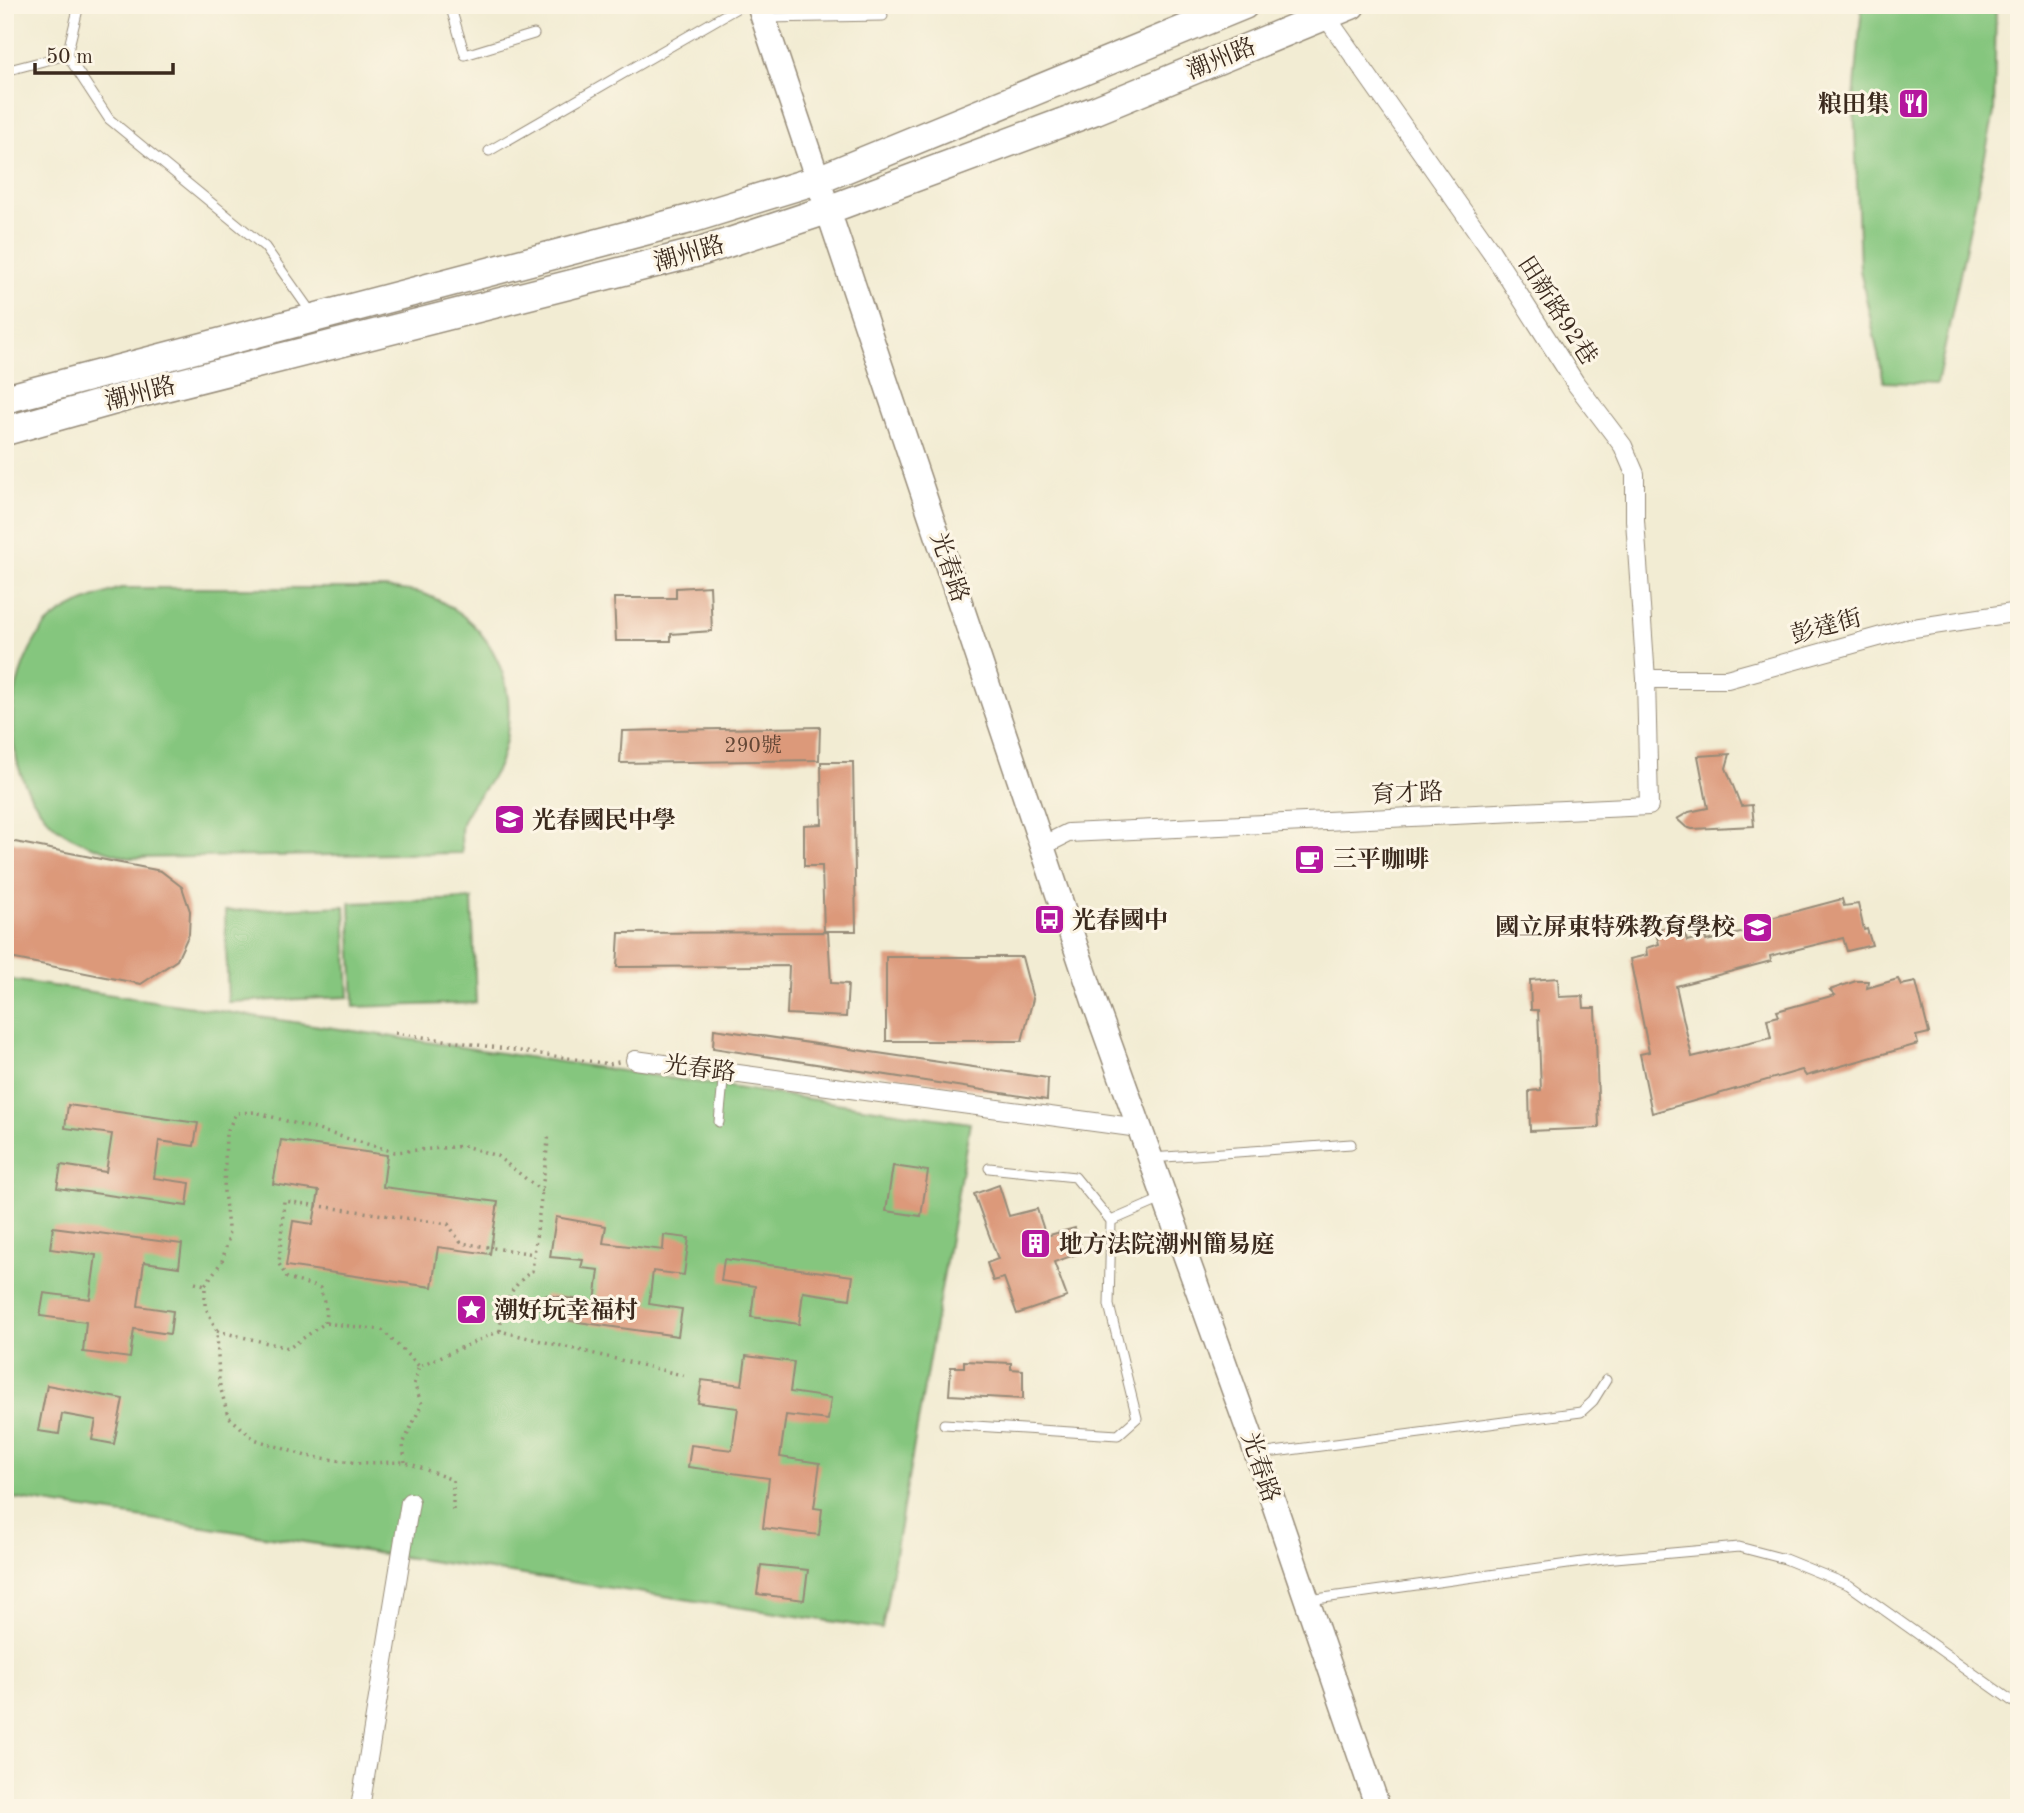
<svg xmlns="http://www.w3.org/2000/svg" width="2024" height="1813" font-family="'Old Standard TT','Noto Serif TC',serif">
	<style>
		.green { fill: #85c67e; stroke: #60784e; stroke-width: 2 }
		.building { fill: #dc997a }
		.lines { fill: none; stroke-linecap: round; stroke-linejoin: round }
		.lane-casing { stroke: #968b78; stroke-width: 11 }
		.street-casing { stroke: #968b78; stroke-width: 20 }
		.secondary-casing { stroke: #968b78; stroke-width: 27 }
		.primary-casing { stroke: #968b78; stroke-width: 31 }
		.path { stroke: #968b78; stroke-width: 3.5; stroke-dasharray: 2 5; stroke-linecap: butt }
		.lane { stroke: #fff; stroke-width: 9 }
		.street { stroke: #fff; stroke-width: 18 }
		.secondary { stroke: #fff; stroke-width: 24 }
		.primary { stroke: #fff; stroke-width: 28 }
		.labels { text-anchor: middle; stroke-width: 6; stroke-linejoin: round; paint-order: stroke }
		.number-label { font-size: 21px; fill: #634635 }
		.street-label { font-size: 24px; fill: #3b2a1e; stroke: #fcf5e5 }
		.poi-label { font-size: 24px; font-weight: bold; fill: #3b2a1e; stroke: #fcf5e5; text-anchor: start }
	</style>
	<rect width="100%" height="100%" fill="#fcf5e5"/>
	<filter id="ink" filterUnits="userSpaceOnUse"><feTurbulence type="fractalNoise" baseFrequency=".0143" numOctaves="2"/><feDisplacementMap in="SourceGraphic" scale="14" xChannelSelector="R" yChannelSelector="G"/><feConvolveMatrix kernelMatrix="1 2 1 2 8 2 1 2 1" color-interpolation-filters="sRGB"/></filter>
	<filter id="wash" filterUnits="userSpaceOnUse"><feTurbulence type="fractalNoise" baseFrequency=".00686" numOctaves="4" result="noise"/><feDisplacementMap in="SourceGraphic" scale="28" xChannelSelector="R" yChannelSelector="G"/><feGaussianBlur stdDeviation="1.57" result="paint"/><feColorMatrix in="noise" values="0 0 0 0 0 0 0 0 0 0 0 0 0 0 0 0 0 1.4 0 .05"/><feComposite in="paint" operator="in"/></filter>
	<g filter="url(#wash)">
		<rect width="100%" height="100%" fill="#f2ecd3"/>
		<g class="green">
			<path d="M1862,5H1996L1994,113L1937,384L1884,382L1860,270L1854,100Z"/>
			<path d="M121,588H385C398,590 415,590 427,595C497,624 524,692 500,762C492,784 471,800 463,821C459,829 462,844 462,853L129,858C104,850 78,844 56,827C0,777 0,684 45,626C65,606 95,597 121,588Z"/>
			<path d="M472,899L476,1003L354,1007L350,903Z"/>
			<path d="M345,906L349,997L228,1002L225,911Z"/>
			<path d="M5,979L970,1123L882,1629L5,1497Z"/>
		</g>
		<g id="blocks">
			<g class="building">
				<path d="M710,586L712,631L671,634V641H616L614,598H676V588Z"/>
				<path d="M820,727L819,760L620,763L622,731Z"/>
				<path d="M1730,754L1726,768L1741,806L1752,805L1754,826L1692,829L1686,827L1677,819L1689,812L1708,808L1698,756Z"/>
				<path d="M821,762H853L856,931H824L822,866H804V825L822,824Z"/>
				<path d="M5,840L161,871L182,887L190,911L189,934L177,960L141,984L5,957Z"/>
				<path d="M1842,899L1844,906L1858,904L1864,930L1867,929L1872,945L1847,951L1843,938L1770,956L1771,961L1676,986L1692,1057L1771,1038L1767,1019L1779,1016L1777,1011L1835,995L1830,990L1856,981H1868L1867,988L1898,979L1901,985L1916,982L1929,1033L1916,1036L1918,1044L1806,1076L1802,1070L1652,1113L1640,1054L1649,1052L1630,959L1647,955L1646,948L1659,944L1655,930L1682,923L1687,941L1705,936L1706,941L1762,928L1760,921Z"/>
				<path d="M828,932L831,983L848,984L846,1017L787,1014L789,966L617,967L619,933Z"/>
				<path d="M886,957H1022L1033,999L1022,1041H886Z"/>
				<path d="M1558,978L1559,997L1583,996L1584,1008H1595L1599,1128L1530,1131L1529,1091L1541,1090L1538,1010H1531L1530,980Z"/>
				<path d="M714,1029L1048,1078L1047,1100L713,1048Z"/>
				<path d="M68,1105L198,1123L194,1146L159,1141L154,1178L190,1183L187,1206L57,1188L61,1165L106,1172L112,1134L65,1128Z"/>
				<path d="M281,1140L387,1155L383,1187L498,1202L490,1254L438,1247L432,1287L286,1266L293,1221L313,1224L319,1191L273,1184Z"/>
				<path d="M893,1166L928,1171L921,1216L886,1211Z"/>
				<path d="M999,1185L1009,1216L1037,1209L1046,1236L1075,1228L1083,1252L1054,1262L1067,1297L1017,1314L1004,1278L993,1281L987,1263L998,1259L974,1194Z"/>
				<path d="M556,1217L606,1226L603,1243L663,1250L664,1235L689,1238L684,1275L653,1271L649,1304L682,1309L678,1336L542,1317L545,1295L595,1302L599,1270L581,1268L583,1260L550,1257Z"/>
				<path d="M53,1227L182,1244L179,1267L144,1262L138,1306L173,1311L170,1334L134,1329L130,1358L83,1352L86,1322L40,1316L44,1293L90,1299L96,1255L50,1249Z"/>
				<path d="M724,1259L853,1276L850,1299L803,1292L799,1324L751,1317L755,1286L721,1281Z"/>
				<path d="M746,1356L794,1362L790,1392L831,1398L828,1420L786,1415L780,1457L820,1463L814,1508L822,1509L819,1535L763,1528L769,1478L688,1467L691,1445L732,1450L738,1408L698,1403L702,1380L742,1385Z"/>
				<path d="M964,1361L1011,1363V1369L1023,1370V1399L949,1395L951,1367H964Z"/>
				<path d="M47,1385L123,1399L114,1444L92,1440L96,1420L62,1414L59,1434L38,1431Z"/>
				<path d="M761,1565L808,1570L804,1600L757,1594Z"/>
			</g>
		</g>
	</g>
	<g filter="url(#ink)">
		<use href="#blocks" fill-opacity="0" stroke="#968b78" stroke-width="2"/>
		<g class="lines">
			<defs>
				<g id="lane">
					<path d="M79,5L67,55L109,119L265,247L313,315"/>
					<path d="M450,5L465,55L534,34"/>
					<path d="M765,18L883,16"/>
					<path d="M5,71L67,55"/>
					<path d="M489,151L742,5"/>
					<path d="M719,1122L724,1071"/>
					<path d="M1151,1158L1351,1144"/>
					<path d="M1111,1221L1164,1198"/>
					<path d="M944,1424L1118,1435L1137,1418L1109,1305L1111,1221L1075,1177L989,1168"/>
					<path d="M1259,1454L1581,1412L1593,1401L1606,1380"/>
					<path d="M1309,1600L1604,1559L1739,1547L1785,1559L1849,1585L2019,1706"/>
				</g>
				<g id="street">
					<path d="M1646,679H1727L1907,629L2019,612"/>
					<path d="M1044,845L1068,833L1649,806L1646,679L1635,520V474L1623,446L1576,384L1491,251L1320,8"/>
					<path d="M635,1060L1139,1128"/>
					<path d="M360,1808L410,1502"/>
				</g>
				<path id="secondary" d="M759,5L1095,1004L1257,1454L1378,1808"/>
				<g id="primary">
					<path d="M5,399L690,219L820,179L1244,5"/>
					<path d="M5,431L129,396L703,251L830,209L1096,110L1351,5"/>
				</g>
			</defs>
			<use href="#lane" class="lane-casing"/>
			<use href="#street" class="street-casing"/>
			<use href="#secondary" class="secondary-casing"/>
			<use href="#primary" class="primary-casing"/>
			<g class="path">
				<path d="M395,1033L609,1064L619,1062"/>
				<path d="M195,1282L205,1285"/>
				<path d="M325,1323L326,1309L320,1288L287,1278L279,1264L284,1201L448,1224L461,1243L534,1254"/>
				<path d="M217,1331L289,1348L325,1323L382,1330L419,1366"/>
				<path d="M500,1331C502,1305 510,1287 532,1271L549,1133"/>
				<path d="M405,1462L403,1444L422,1404L414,1384L419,1366L500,1331L686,1376"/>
				<path d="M453,1510V1480L405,1462L359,1463L306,1456L254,1439L228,1416L219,1382L217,1331L205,1306V1285L222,1261L229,1237L224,1191L226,1134L236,1113L255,1112L395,1152L465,1146L497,1156L543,1192"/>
			</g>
			<use href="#lane" class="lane"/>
			<use href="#street" class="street"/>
			<use href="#secondary" class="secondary"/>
			<use href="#primary" class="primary"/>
		</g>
	</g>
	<defs>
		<symbol id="restaurant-square" viewBox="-11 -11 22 22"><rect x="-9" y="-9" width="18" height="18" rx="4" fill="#b5179e" stroke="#fcf5e5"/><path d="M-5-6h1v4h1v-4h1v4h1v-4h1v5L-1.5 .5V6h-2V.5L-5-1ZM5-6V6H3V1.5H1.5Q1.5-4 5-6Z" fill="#fff"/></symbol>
		<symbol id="school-square" viewBox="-11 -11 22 22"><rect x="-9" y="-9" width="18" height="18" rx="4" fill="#b5179e" stroke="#fcf5e5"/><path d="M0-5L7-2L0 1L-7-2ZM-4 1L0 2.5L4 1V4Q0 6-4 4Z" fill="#fff"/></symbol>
		<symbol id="cafe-square" viewBox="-11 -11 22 22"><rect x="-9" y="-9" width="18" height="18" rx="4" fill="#b5179e" stroke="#fcf5e5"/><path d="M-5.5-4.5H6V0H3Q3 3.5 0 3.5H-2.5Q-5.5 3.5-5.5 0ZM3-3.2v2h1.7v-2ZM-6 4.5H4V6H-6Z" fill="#fff"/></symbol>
		<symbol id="bus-square" viewBox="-11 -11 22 22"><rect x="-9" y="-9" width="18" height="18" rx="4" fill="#b5179e" stroke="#fcf5e5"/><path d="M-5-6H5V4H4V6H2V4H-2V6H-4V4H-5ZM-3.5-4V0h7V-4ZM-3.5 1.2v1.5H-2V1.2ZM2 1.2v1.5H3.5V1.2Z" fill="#fff"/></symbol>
		<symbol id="building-square" viewBox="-11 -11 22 22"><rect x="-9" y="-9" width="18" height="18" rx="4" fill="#b5179e" stroke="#fcf5e5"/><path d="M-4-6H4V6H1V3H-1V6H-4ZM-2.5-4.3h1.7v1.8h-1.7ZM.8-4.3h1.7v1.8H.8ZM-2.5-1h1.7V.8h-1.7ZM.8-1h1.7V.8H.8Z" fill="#fff"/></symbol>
		<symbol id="sight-square" viewBox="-11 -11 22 22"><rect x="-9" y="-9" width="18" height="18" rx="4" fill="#b5179e" stroke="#fcf5e5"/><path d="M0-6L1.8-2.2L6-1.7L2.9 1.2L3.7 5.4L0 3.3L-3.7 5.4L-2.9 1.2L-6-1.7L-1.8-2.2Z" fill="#fff"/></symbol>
	</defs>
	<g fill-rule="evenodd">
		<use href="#restaurant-square" x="1896" y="86" width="35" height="35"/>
		<use href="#school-square" x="492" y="802" width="35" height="35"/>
		<use href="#cafe-square" x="1292" y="842" width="35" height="35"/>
		<use href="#bus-square" x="1032" y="902" width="35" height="35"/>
		<use href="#school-square" x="1740" y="910" width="35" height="35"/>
		<use href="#building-square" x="1018" y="1226" width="35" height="35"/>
		<use href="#sight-square" x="454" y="1292" width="35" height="35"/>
	</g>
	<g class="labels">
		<g class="number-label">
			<text x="753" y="752">290號</text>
		</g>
		<g class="street-label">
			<text transform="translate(1221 58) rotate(-22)" y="8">潮州路</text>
			<text transform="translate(689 253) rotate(-16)" y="8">潮州路</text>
			<text transform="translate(1558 310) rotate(57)" y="8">田新路92巷</text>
			<text transform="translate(140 393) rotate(-14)" y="8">潮州路</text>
			<text transform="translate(950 567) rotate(71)" y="8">光春路</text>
			<text transform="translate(1826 626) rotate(-15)" y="8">彭達街</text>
			<text transform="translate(1407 793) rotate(-3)" y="8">育才路</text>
			<text transform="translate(700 1068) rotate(7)" y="8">光春路</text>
			<text transform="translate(1261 1467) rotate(71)" y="8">光春路</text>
		</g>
		<g class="poi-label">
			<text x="1890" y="112" text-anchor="end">粮田集</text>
			<text x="532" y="828">光春國民中學</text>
			<text x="1333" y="867">三平咖啡</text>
			<text x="1072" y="928">光春國中</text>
			<text x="1735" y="935" text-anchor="end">國立屏東特殊教育學校</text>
			<text x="1059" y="1252">地方法院潮州簡易庭</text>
			<text x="494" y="1318">潮好玩幸福村</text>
		</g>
	</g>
	<rect width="2024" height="1813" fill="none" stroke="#fcf5e5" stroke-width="28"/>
	<path d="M35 63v10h138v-10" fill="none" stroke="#3b2a1e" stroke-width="3.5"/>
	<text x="46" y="63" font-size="21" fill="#3b2a1e" stroke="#fcf5e5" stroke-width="5" paint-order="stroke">50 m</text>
</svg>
